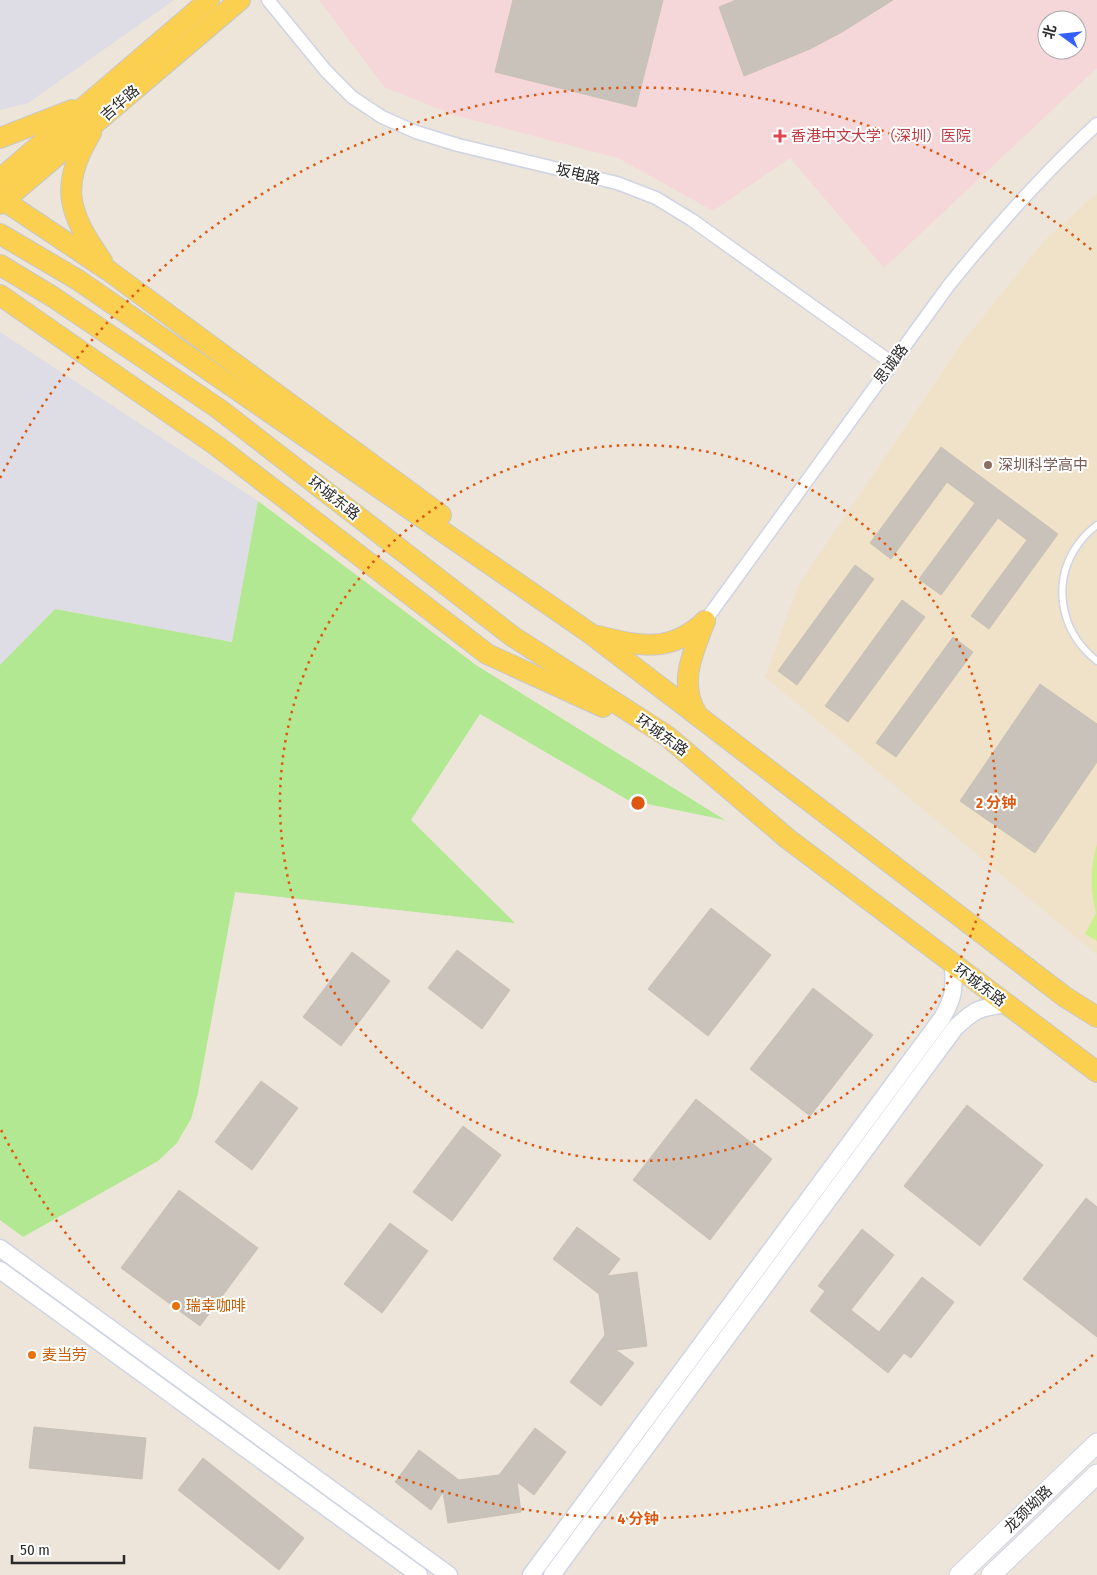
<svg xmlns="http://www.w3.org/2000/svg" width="1097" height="1575" font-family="'Fira Sans Condensed','Noto Sans SC',sans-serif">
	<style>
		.industrial { fill: #dedce5 }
		.education { fill: #f0e2c8 }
		.medical { fill: #f5d7d9; fill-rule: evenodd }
		.green { fill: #b2e892 }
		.pitch { fill: #c9f08d }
		.building { fill: #c8c2ba; stroke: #c9c1b4 }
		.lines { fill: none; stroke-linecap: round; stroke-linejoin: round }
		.service-casing { stroke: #cfd4e4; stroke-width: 9 }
		.minor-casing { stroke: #cfd4e4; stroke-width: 15 }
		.tertiary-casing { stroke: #cfd4e4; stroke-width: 19 }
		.secondary-casing { stroke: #cfd4e4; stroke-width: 21 }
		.primary-casing { stroke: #c8c8c8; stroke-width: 22 }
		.service { stroke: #fff; stroke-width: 6 }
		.minor { stroke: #fff; stroke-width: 12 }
		.tertiary { stroke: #fff; stroke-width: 16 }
		.secondary { stroke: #fff; stroke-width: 19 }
		.primary { stroke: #fbd051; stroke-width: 20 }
		.ring { fill: none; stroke: #de570e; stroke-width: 2.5; stroke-dasharray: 2.5 5 }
		.health-dot { fill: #e0444e; stroke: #fff; stroke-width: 2 }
		.education-dot { fill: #8d6e63; stroke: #fff; stroke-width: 2 }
		.food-dot { fill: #e8710a; stroke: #fff; stroke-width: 2 }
		.labels { text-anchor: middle; stroke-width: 4; stroke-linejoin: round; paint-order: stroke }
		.street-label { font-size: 15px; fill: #2a2a2a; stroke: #fff }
		.health-label { font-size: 15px; fill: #be3a42; stroke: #fff; text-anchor: start }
		.education-label { font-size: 15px; fill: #785e54; stroke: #fff; text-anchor: start }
		.food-label { font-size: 15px; fill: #c56008; stroke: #fff; text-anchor: start }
		.centre { fill: #de570e; stroke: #fff; stroke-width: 2.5 }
		.ring-label { font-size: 15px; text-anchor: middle; font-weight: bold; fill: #de570e; stroke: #fff; stroke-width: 4; stroke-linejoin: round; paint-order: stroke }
	</style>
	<rect width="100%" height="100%" fill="#ede5da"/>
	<g class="industrial">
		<path d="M0,0H174L28,103L0,110Z"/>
		<path d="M0,332L258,501L232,642L55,609L0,665Z"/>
	</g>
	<path class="education" d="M1097,193V955L765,677L798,586L961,344L1044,241Z"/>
	<path class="medical" d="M319,0H1097V68L884,268L790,158L713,211L618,158L454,115L384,87ZM1047,20H1077V50H1047Z"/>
	<path class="green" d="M258,501L476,665L725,820L628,800L480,714L411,820L515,923L235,892L198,1093L191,1119L177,1143L158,1161L23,1237L0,1220V665L55,609L232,642Z"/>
	<path class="pitch" d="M1097,844V941L1085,934L1096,913C1090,889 1090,868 1097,844Z"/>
	<g class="building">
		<path d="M513,0H663L636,107L495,72Z"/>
		<path d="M736,0H893L842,32L810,49L744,76L719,7Z"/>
		<path d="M941,447L1058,534L989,629L971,616L1027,540L998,518L941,595L919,579L975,503L947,482L891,559L870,543Z"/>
		<path d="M855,565L874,579L797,685L778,671Z"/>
		<path d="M902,600L925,617L848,722L825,706Z"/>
		<path d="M953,637L973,652L896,757L876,743Z"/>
		<path d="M1040,684L1097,724V762L1035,853L960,801Z"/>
		<path d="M711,908L771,955L708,1036L648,989Z"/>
		<path d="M457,950L510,990L482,1029L428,988Z"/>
		<path d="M352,952L390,981L341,1046L303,1017Z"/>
		<path d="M813,988L873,1035L810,1116L750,1069Z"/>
		<path d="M261,1081L298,1108L252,1170L215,1142Z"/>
		<path d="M696,1099L772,1159L710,1240L633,1180Z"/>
		<path d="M967,1105L1043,1165L980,1246L904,1186Z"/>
		<path d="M463,1126L501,1155L452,1221L413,1192Z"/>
		<path d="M179,1190L258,1248L200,1326L121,1268Z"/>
		<path d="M1086,1198L1097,1207V1337L1023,1279Z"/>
		<path d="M390,1223L428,1251L382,1313L344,1284Z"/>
		<path d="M577,1227L620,1259L607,1276L637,1272L647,1346L616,1350L634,1363L601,1406L570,1382L605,1335L599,1294L553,1259Z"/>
		<path d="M862,1229L894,1255L851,1310L879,1332L922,1277L954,1302L911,1358L904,1353L888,1373L810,1311L825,1291L818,1286Z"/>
		<path d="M34,1427L146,1438L142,1479L29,1468Z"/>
		<path d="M535,1428L566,1452L534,1495L517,1482L521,1512L448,1523L443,1492L431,1510L395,1482L419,1450L459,1480L499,1475Z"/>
		<path d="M203,1458L304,1538L279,1570L178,1490Z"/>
	</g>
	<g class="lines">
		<defs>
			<path id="service" d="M1097,525C1092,529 1087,533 1083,538C1050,577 1058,630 1097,661"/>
			<g id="minor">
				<path d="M268,0L326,71L352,97L382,117L416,132L458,145L617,183L656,198L692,220L892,363"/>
				<path d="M705,621L949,285C995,228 1043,174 1097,124"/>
			</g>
			<g id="tertiary">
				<path d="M0,1248L449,1575"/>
				<path d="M0,1270L419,1575"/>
				<path d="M531,1575L942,1018C955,996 954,989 953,965"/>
				<path d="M552,1575L955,1028C975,1009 979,1008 1005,1004"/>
			</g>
			<g id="secondary">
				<path d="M959,1575L1097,1443"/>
				<path d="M991,1575L1097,1474"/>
			</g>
			<g id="primary">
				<path d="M91,133C59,187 68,212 102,261"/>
				<path d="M0,138L72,110"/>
				<path d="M0,179L209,0"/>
				<path d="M0,198L109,271L441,515"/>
				<path d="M0,204L240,0"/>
				<path d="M0,234L78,280L591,634L1065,997L1097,1017"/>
				<path d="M0,265L53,297L219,409L512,636L667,736L788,839L1097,1072"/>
				<path d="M0,295L217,446L487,654L603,707"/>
				<path d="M598,636C640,646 670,654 705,621"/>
				<path d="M698,716C677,684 693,653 705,621"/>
			</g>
		</defs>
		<use href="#service" class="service-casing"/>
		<use href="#minor" class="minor-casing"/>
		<use href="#tertiary" class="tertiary-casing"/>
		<use href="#secondary" class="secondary-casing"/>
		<use href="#primary" class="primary-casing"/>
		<use href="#service" class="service"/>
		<use href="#minor" class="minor"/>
		<use href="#tertiary" class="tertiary"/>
		<use href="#secondary" class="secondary"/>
		<use href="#primary" class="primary"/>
	</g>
	<g class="ring">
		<circle cx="638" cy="803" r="358"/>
		<path d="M1093 1355A716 716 0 0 1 0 1128M0 478A716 716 0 0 1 1093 251"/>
	</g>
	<path class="health-dot" d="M777.5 128.5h5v5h5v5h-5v5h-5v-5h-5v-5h5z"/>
	<circle class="education-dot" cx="988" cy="465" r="5"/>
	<g class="food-dot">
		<circle cx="176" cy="1306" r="5"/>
		<circle cx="32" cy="1355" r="5"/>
	</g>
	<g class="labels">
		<g class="street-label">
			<text transform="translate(120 103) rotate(-41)" y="5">吉华路</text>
			<text transform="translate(578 174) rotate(14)" y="5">坂电路</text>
			<text transform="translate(891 364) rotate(-53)" y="5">思诚路</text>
			<text transform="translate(334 498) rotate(38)" y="5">环城东路</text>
			<text transform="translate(662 735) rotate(36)" y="5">环城东路</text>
			<text transform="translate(980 985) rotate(37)" y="5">环城东路</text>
			<text transform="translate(1028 1509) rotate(-44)" y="5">龙颈坳路</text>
		</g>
		<g class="health-label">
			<text x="791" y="141">香港中文大学（深圳）医院</text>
		</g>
		<g class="education-label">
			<text x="998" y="470">深圳科学高中</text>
		</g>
		<g class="food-label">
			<text x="186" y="1311">瑞幸咖啡</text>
			<text x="42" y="1360">麦当劳</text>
		</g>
	</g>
	<circle cx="638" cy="803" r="8" class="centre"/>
	<g class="ring-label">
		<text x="996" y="808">2 分钟</text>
		<text x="638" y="1524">4 分钟</text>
	</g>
	<g transform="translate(1062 35) rotate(285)"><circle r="24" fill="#ffffff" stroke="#aaaaaa"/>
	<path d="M0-4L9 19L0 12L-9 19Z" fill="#3560ff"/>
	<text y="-8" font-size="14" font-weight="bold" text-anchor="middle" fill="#2a2a2a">北</text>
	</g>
	<path d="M12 1555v8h112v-8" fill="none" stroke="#2a2a2a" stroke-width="2.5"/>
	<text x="20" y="1555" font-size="15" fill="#2a2a2a" stroke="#ffffff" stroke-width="4" paint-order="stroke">50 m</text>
</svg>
